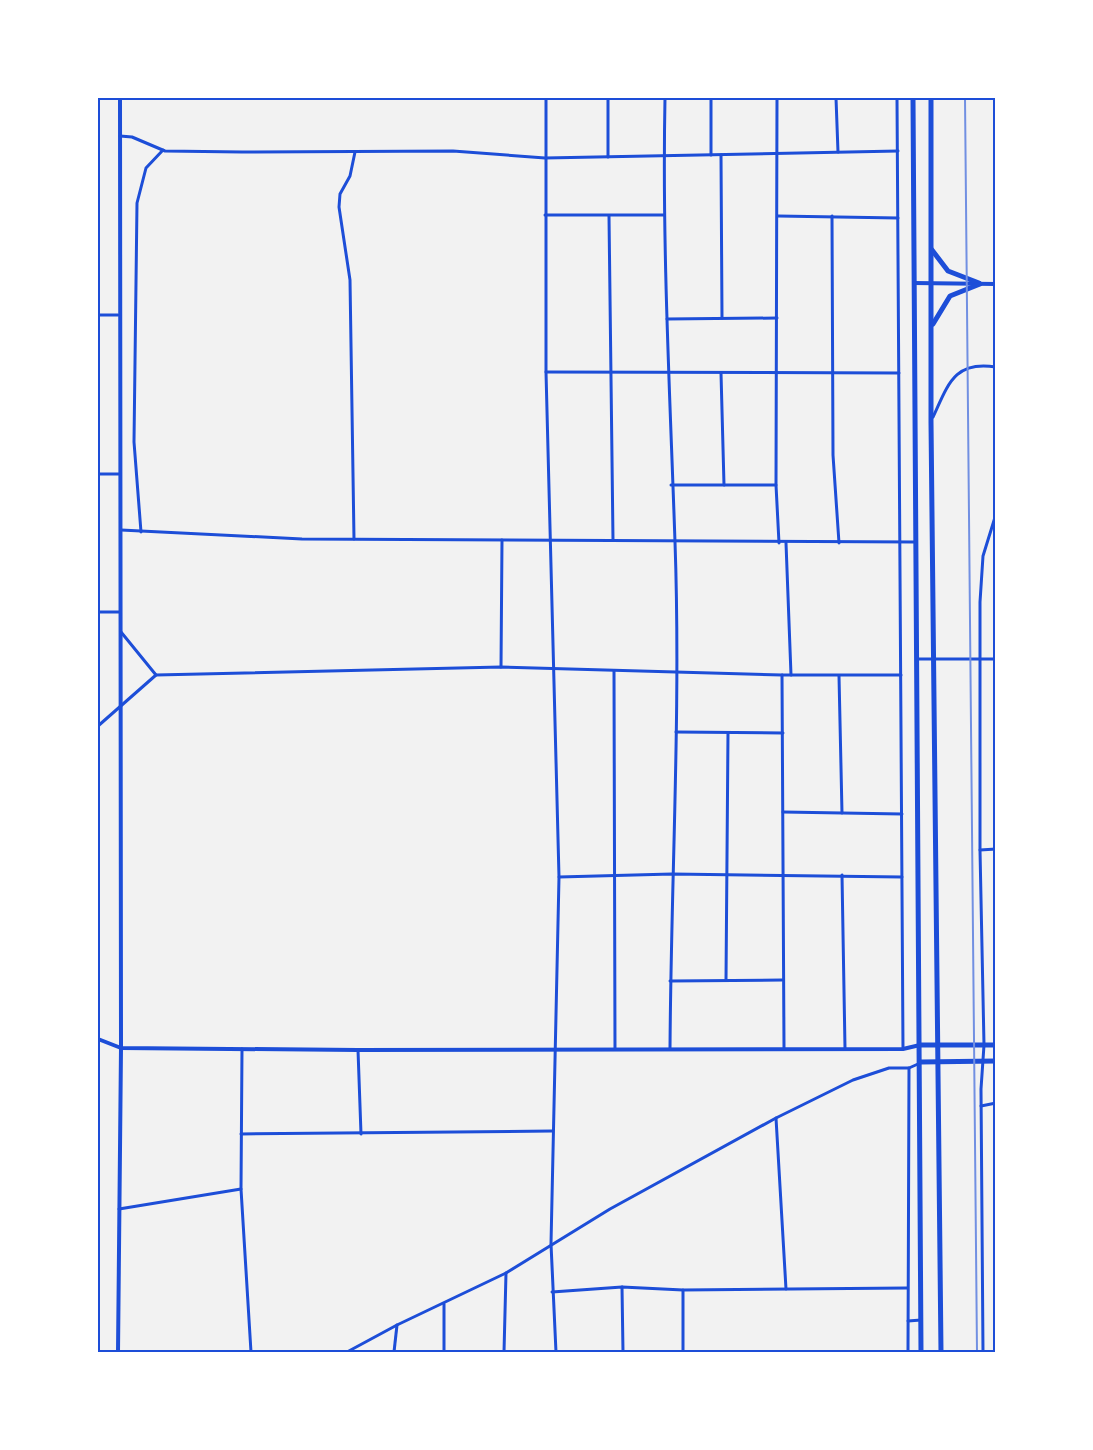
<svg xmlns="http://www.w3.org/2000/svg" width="1093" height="1450" font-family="Ubuntu,sans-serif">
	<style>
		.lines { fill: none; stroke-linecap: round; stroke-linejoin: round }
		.minor { stroke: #1d4ed8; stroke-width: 3 }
		.tertiary { stroke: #1d4ed8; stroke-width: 4 }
		.trunk { stroke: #1d4ed8; stroke-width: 5 }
		.rail { stroke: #7290e2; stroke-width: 2 }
		.neatline { fill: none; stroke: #1d4ed8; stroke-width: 2 }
	</style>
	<rect width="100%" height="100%" fill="#f2f2f2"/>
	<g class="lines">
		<g class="minor">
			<path d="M546,98V372L559,877L551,1244L556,1352"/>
			<path d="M608,98V157"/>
			<path d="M665,98C662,246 670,394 675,542C681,711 671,880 670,1049"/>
			<path d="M711,98V155"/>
			<path d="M777,98L776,485L779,543"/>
			<path d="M836,98L838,152"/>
			<path d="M897,98L903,1049"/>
			<path d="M120,136L132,137L165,151L242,152L453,151L545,158L898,151"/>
			<path d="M721,155L722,318"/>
			<path d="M545,215H664"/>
			<path d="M609,216L613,540"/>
			<path d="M778,216L898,218"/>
			<path d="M832,216L833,455L839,543"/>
			<path d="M98,315H118"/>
			<path d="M667,319L777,318"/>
			<path d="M546,372L899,373"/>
			<path d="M721,373L724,485"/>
			<path d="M933,417C948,385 954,360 996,367"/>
			<path d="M98,474H119"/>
			<path d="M671,485H776"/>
			<path d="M121,530L302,539L915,542"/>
			<path d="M141,532L134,442L137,203L146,168L163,150"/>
			<path d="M354,539L350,280L339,207L340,194L350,176L355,152"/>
			<path d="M786,543L791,675"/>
			<path d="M98,612H119"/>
			<path d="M121,632L156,675"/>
			<path d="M918,659H996"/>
			<path d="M501,667L502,540"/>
			<path d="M614,671L615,1049"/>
			<path d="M782,675L784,1048"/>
			<path d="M839,676L842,813"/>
			<path d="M98,726L156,675L501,667L782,675H901"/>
			<path d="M676,732L783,733"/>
			<path d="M783,812L902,814"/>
			<path d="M980,850L996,849"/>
			<path d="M842,875L845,1048"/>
			<path d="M559,877L672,874L902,877"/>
			<path d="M726,980L728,733"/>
			<path d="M670,981L782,980"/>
			<path d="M242,1049L241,1189L251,1352"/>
			<path d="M358,1050L361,1134"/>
			<path d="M981,1106L996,1103"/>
			<path d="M776,1118L786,1289"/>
			<path d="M241,1134L552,1131"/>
			<path d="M119,1209L241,1189"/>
			<path d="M622,1287L623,1352"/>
			<path d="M552,1292L622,1287L683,1290L907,1288"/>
			<path d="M444,1304V1352"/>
			<path d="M908,1321L921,1320"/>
			<path d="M347,1352L397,1325L506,1273L610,1209L776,1118L853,1080L889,1068H909L918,1064"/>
			<path d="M394,1352L397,1325"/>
			<path d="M504,1352L506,1273"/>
			<path d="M683,1352V1290"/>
			<path d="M908,1352L909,1068"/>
			<path d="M983,1352L981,1089L984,1045L980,850V602L983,556L996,514"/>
		</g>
		<g class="tertiary">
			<path d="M914,283L996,284"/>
			<path d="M98,1039L121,1048L358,1050L903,1049L920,1045"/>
			<path d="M118,1352L121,1048L120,98"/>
		</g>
		<g class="trunk">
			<path d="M913,98L921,1352"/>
			<path d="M931,98V422L941,1352"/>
			<path d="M932,250L948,271L979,283"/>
			<path d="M933,324L950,296L980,284"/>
			<path d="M920,1045H996"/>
			<path d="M921,1062L996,1061"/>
		</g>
		<path class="rail" d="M965,98L977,1352"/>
	</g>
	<rect width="1093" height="1450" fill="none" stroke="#ffffff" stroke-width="198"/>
	<rect x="99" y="99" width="895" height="1252" class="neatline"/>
</svg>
